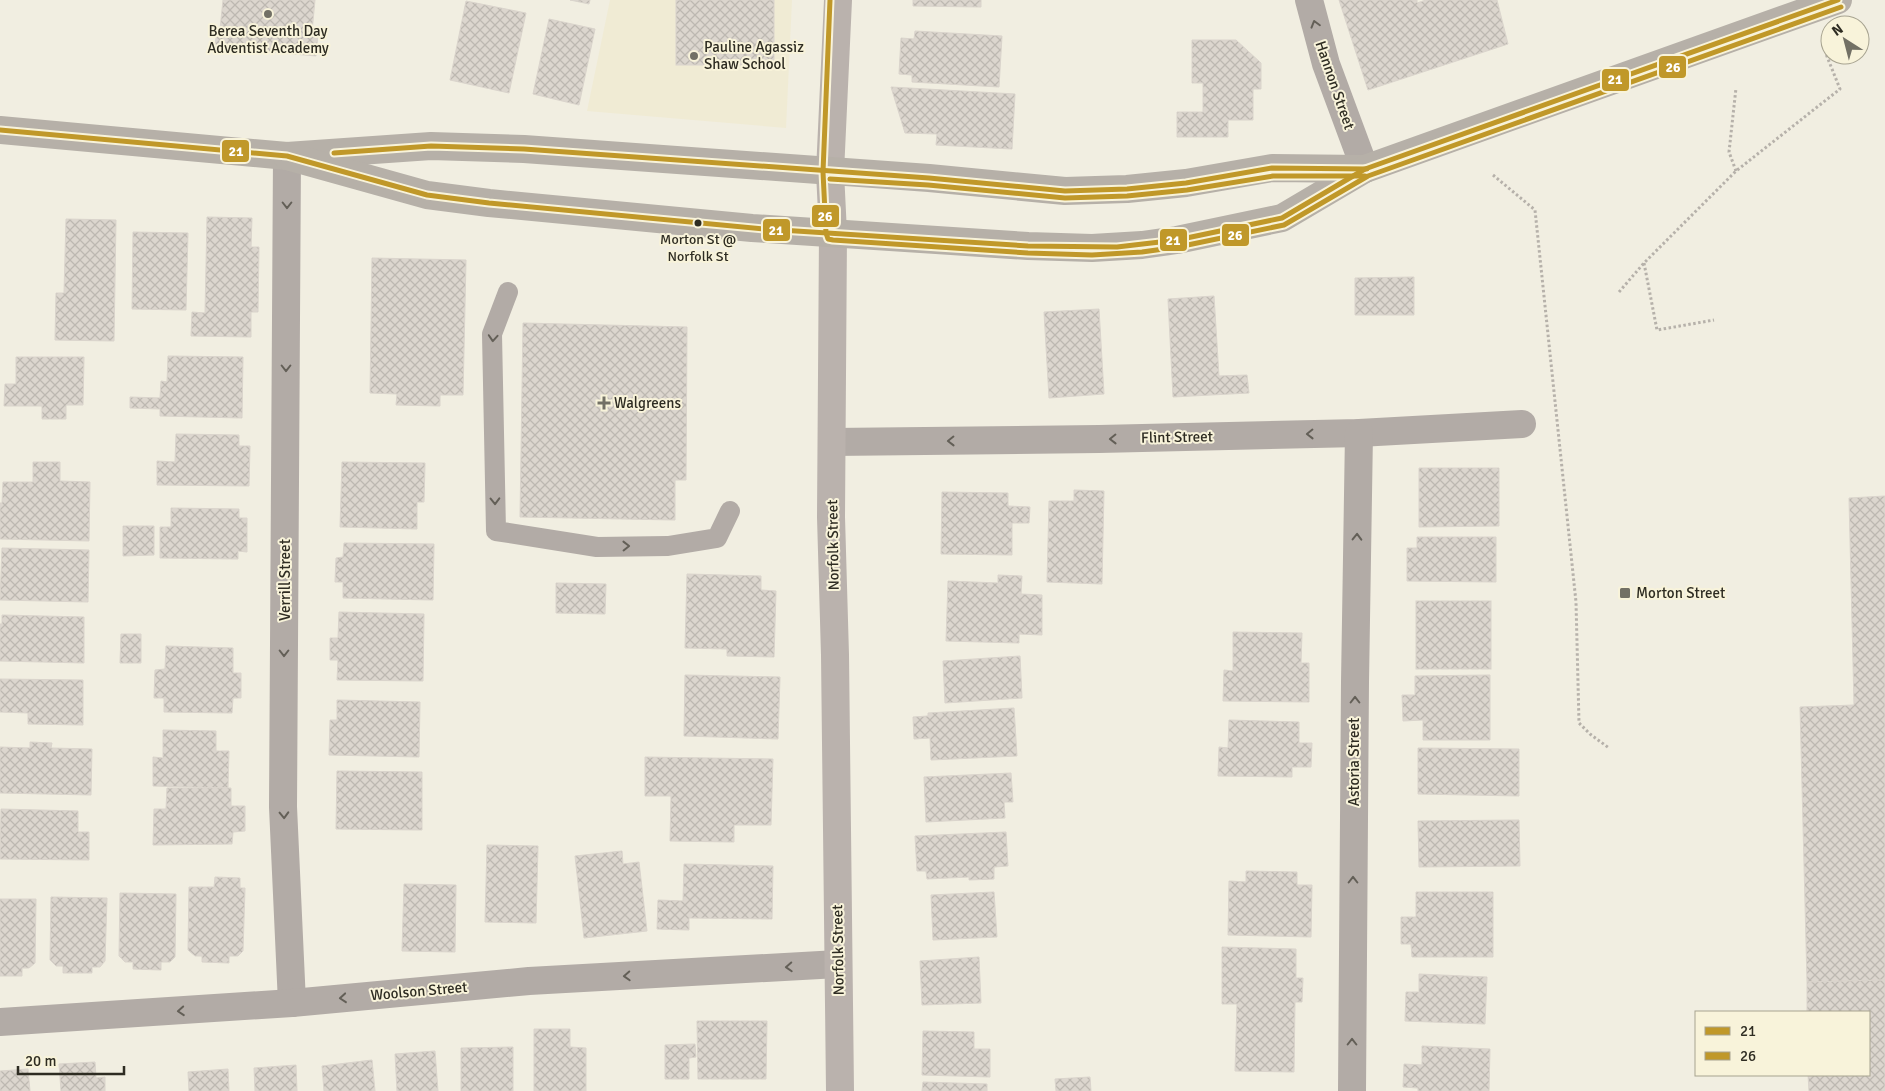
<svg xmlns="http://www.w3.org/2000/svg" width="1885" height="1091" font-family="Signika,sans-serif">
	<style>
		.built { fill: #f0ebd4 }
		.building { fill: url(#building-cross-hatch); stroke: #dad4cc }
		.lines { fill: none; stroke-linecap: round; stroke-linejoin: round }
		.path { stroke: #b6b1aa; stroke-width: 3; stroke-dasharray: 2.5 2.5; stroke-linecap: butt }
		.service { stroke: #b2aba6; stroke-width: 20 }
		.minor { stroke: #b2aba6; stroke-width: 28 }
		.secondary { stroke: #bab2ad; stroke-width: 28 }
		.trunk { stroke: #b6b0a8; stroke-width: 28 }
		.bus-1-casing { stroke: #f8f3da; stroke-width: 9 }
		.bus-2-casing { stroke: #f8f3da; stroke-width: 9 }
		.bus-1 { stroke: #c09829; stroke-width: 5 }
		.bus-2 { stroke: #c09829; stroke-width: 5 }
		.oneway { stroke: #635f57 }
		.poi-dot { fill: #727065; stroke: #f8f3da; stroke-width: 2 }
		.bus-dot { fill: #2e2c22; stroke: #f8f3da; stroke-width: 2 }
		.labels { text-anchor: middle; stroke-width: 4; stroke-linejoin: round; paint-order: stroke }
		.bus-label { font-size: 14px; fill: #2e2c22; stroke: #f8f3da }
		.poi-label { font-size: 15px; fill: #2e2c22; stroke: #f8f3da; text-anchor: start }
		.street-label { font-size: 15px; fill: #2e2c22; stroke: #f8f3da }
		.line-badge { stroke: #f8f3da; stroke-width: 2 }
		.badge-label { font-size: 14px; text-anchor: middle; font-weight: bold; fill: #fff }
	</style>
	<defs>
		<pattern id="building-cross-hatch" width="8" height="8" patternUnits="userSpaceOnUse" patternTransform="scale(1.25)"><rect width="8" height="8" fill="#dcd6ce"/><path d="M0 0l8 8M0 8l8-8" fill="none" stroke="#bdb8b1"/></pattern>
	</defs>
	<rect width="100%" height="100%" fill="#f1eee1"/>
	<path class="built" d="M610,0H792L786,128L587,111Z"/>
	<g class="building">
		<path d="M223,0H315L312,32L318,33L316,56L215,47L217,28L220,29Z"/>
		<path d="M570,0H590L589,4Z"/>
		<rect x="676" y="0" width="98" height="65"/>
		<path d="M913,0H981V7L913,6Z"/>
		<path d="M1339,0H1417V3L1426,0H1497L1508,44L1368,90Z"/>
		<path d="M466,1L526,13L509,93L450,80Z"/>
		<path d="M549,19L595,29L579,105L533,94Z"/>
		<path d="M915,31L1002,36L999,87L912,82V75L899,74L901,38L914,39Z"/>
		<path d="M1192,40H1236L1261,63V89H1253V120H1228V137H1177V112H1203V83H1192Z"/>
		<path d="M891,87L1015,94L1012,149L936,145L937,134L905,133Z"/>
		<path d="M207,217L252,218L251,247H259L258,312H251V337L191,336L192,312L205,313Z"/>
		<path d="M66,219L116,220L114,341L55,340L56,293H64Z"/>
		<path d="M133,232L188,233L186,310L132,309Z"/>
		<path d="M372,258L466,260L463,395H440V406L396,405L397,394L370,393Z"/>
		<path d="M1414,277V315H1355V278Z"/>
		<path d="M1214,296L1219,376L1247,375L1249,393L1173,397L1168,299Z"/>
		<path d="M1099,309L1104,394L1049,398L1044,312Z"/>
		<path d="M523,323L687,327L686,480H675V520L520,517Z"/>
		<path d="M168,356L243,357L242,418L160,416V409L130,408V397L160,398L161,381L167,382Z"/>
		<path d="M16,357H84L83,405H66V419H42V406H4L5,384H16Z"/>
		<path d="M176,434L239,435V446H250L249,486L157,485V461L175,462Z"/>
		<path d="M33,462H60V481L90,482L89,541L0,539V503H2L3,482H33Z"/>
		<path d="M342,462L425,463L424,502H417V529L340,527Z"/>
		<path d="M1419,468H1499V526L1419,527Z"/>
		<path d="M1074,490L1104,491L1102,584L1047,582L1049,501H1074Z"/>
		<path d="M942,492L1008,493V506L1030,507L1029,523H1012V555L941,554Z"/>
		<path d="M1885,496V980L1807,982L1800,707L1854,705L1849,498Z"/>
		<path d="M171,508L239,509V518H247V552L238,551V559L160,558V527H171Z"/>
		<path d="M123,526H154V555L123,556Z"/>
		<path d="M1417,537H1496V582L1407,581V548H1417Z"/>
		<path d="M344,543L434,544L433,600L343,598V582H335L336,558L343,557Z"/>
		<path d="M2,548L89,550L88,602L0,600Z"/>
		<path d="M687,574L761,576V590L776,591L774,657L727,656V649L685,648Z"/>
		<path d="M998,575L1022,576L1021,594L1042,595V635L1019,634V643L946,641L948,581L998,583Z"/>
		<path d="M556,583L606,584L605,614L556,613Z"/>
		<rect x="1416" y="601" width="75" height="68"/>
		<path d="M339,612L424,614L423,681L337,680L338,660H330V638H338Z"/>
		<path d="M2,615L84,617V663L0,661V624H2Z"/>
		<path d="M1233,632L1302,633L1301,663H1309V702L1223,701L1224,670L1233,671Z"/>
		<path d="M121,634H141V663H120Z"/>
		<path d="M166,646L233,648V673H241V698H233L232,713L164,712V698H154L155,670L165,669Z"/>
		<path d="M1020,656L1022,698L945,703L943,661Z"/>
		<path d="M685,675L780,677L778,739L684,736Z"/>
		<path d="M1490,675V740H1423V720L1403,721L1402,695H1415V676Z"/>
		<path d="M0,679L83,680V725L28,724V713L0,712Z"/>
		<path d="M337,700L420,702L419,757L329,755L330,720H337Z"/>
		<path d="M1014,708L1017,756L931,760L930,738L914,739L913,717L928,716V713Z"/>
		<path d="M1229,720L1299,722V743H1312L1311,767H1292V777L1218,776L1219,747L1228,748Z"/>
		<path d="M163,730L216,731V751H229L228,788L153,786V757L163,758Z"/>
		<path d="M30,742L52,743L51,748L92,749L91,795L0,793V747L30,748Z"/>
		<path d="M1418,748L1519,749V796L1418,794Z"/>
		<path d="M645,757L773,759L771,825H734V842L670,841L671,796H645Z"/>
		<path d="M337,771L422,772V830L336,829Z"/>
		<path d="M1011,773L1013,802H1004L1005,818L926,822L924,777Z"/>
		<path d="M167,788H231V806H245V831L233,832L232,844L153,845L154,809H166Z"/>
		<path d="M1,809L78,811V832H89V860L0,859Z"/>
		<path d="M1519,820L1520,866L1419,867L1418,821Z"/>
		<path d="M1006,832L1008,866L994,867V879L969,880V877L927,879L926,871H917L915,836Z"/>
		<path d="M487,845L538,846L536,923L485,922Z"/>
		<path d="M622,851L623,864L639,862L647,931L584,938L575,856Z"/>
		<path d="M684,864L773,866L772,919L689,918V930L657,929L658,900L683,901Z"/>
		<path d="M1246,871L1297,872V885H1312L1311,937L1228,935L1229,881L1246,882Z"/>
		<path d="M215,877L240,878V888H245L243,951L238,956H229V963L202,962V956H195L188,950L189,887H214Z"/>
		<path d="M404,884L456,885L455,952L402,951Z"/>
		<path d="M994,892L997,937L933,940L931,895Z"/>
		<path d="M1416,892H1493V957H1412L1411,944H1401V917H1416Z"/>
		<path d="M120,893L176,894L175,957L170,962H161V970L133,969V962H125L119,956Z"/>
		<path d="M51,897L107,898L105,961L100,967H92V973H63V966H56L50,960Z"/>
		<path d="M0,899H36L35,963L29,968H22V976H0Z"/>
		<path d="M1222,947L1296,949V978H1303L1302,1002H1295L1294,1072L1235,1071L1237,1004H1222Z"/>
		<path d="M979,957L981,1003L922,1005L920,961Z"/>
		<path d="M1419,974L1487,977L1485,1024L1405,1021L1406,992H1419Z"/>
		<path d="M1885,980V1091H1809L1808,1075H1869V1012H1807V982Z"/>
		<path d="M697,1021H767L766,1079H698Z"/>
		<path d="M534,1029H570V1047L586,1048V1091H534Z"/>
		<path d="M923,1031L974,1032V1049H990V1077L922,1075Z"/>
		<path d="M695,1044L696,1057L689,1058V1079H665V1045Z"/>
		<path d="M1422,1046L1490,1049L1489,1091H1418V1088L1403,1087L1404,1064L1422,1065Z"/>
		<path d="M513,1047V1091H461V1048Z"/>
		<path d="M435,1051L438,1091H397L395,1054Z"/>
		<path d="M372,1060L375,1091H324L322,1066Z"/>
		<path d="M95,1062L96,1078L105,1077V1091H61L59,1064Z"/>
		<path d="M296,1065L297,1091H255L254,1068Z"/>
		<path d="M28,1069L30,1091H0V1071Z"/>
		<path d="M228,1069L229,1091H189L188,1072Z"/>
		<path d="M1090,1077L1091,1091H1056L1055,1079Z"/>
		<path d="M923,1082L987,1084V1091H922Z"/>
	</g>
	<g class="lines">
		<g class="path">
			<path d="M1736,171L1729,152L1736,88"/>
			<path d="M1493,175L1535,210L1576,602L1579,723L1590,734L1609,748"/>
			<path d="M1644,263L1657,330L1714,320"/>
			<path d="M1619,292L1644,263L1736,171L1840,89L1826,54"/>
		</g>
		<path class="service" d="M508,292L492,334L496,531L597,547L668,546L717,538L730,511"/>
		<g class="minor">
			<path d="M1309,0L1326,64L1365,169"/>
			<path d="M287,156L283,807L292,1003"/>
			<path d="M832,442L1099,439L1359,433L1522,424"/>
			<path d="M0,1022L292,1003L529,981L838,964"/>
			<path d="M1352,1091L1355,682L1359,433"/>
		</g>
		<path class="secondary" d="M838,0L830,172L833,233L831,517L835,655L840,1091"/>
		<g class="trunk">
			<path d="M0,130L287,156L431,146L524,149L929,178L1065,191L1127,189L1186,183L1272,168L1365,169"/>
			<path d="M287,156L427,195L489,203L752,228L1028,246L1092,248L1142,245L1177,240L1282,218L1365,169L1838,0"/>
		</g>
		<defs>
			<g id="bus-1">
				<path d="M0,130L287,156L427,195L489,203L765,229L1028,246L1117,247L1177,240L1282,218L1365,169L1838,0"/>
				<path d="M334,153L431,146L524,149L929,178L1065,191L1127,189L1186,183L1272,168L1367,169"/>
			</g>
			<g id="bus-2">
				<path d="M830,0L823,172L826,233L828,239L833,240L1028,253L1092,255L1142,252L1178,247L1284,225L1368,176L1841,7"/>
				<path d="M830,179L928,185L1065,198L1127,196L1187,190L1273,176H1365"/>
			</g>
		</defs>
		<use href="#bus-1" class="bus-1-casing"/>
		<use href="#bus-2" class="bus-2-casing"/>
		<use href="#bus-1" class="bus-1"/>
		<use href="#bus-2" class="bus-2"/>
	</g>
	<defs><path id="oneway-chevron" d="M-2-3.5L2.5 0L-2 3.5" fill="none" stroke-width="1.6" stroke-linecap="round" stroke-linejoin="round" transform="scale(1.25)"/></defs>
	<g class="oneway">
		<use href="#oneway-chevron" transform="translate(1315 24) rotate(-106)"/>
		<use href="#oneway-chevron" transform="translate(287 205) rotate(90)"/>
		<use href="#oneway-chevron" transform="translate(493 338) rotate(94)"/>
		<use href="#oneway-chevron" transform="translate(286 368) rotate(90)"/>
		<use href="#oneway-chevron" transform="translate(1310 434) rotate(179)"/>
		<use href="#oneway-chevron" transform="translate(1113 439) rotate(179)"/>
		<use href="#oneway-chevron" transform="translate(951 441) rotate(179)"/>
		<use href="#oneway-chevron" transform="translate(495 501) rotate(89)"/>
		<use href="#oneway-chevron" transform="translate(1357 537) rotate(-89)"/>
		<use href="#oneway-chevron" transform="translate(626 546) rotate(-1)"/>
		<use href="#oneway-chevron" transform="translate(284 653) rotate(90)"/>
		<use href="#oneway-chevron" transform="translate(1355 700) rotate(-90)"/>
		<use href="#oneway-chevron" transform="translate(284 815) rotate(88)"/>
		<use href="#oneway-chevron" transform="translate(1353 880) rotate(-90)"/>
		<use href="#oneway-chevron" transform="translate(789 967) rotate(177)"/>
		<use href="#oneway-chevron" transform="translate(627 976) rotate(177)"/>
		<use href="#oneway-chevron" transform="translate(343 998) rotate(175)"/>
		<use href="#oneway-chevron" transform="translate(181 1011) rotate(176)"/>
		<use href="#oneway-chevron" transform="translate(1352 1042) rotate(-90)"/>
	</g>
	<g class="poi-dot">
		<circle cx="268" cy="14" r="5"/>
		<circle cx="694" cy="56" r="5"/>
		<path d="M601.5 395.5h5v5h5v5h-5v5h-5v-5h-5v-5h5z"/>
		<rect x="1619" y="587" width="12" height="12" rx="2.5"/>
	</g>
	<circle class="bus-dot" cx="698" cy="223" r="4.5"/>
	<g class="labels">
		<g class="bus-label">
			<text x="698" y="244">Morton St @<tspan x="698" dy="17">Norfolk St</tspan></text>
		</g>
		<g class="poi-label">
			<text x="268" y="36" text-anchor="middle">Berea Seventh Day<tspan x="268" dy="17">Adventist Academy</tspan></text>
			<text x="704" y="52">Pauline Agassiz<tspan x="704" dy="17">Shaw School</tspan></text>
			<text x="614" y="408">Walgreens</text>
			<text x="1636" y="598">Morton Street</text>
		</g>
		<g class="street-label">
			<text transform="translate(1335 85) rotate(71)" y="5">Hannon Street</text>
			<text transform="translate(1177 437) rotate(-1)" y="5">Flint Street</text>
			<text transform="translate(833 545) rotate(-91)" y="5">Norfolk Street</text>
			<text transform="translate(285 580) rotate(-90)" y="5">Verrill Street</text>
			<text transform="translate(1354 762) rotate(-90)" y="5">Astoria Street</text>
			<text transform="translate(838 950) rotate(-91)" y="5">Norfolk Street</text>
			<text transform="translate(419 991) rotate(-5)" y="5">Woolson Street</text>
		</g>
	</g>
	<g class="line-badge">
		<rect x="1658" y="55" width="29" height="24" rx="5" fill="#c09829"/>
		<rect x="1601" y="68" width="29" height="24" rx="5" fill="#c09829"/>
		<rect x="221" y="139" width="29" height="24" rx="5" fill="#c09829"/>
		<rect x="811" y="204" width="29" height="24" rx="5" fill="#c09829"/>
		<rect x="762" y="218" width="29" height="24" rx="5" fill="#c09829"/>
		<rect x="1221" y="223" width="29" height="24" rx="5" fill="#c09829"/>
		<rect x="1159" y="228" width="29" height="24" rx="5" fill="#c09829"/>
	</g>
	<g class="badge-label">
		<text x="1673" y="72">26</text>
		<text x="1615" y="84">21</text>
		<text x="236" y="156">21</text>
		<text x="825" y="221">26</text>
		<text x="776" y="235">21</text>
		<text x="1235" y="240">26</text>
		<text x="1173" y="245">21</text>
	</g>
	<rect x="1695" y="1011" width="175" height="65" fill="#f8f3da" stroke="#a7a390"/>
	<rect x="1705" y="1027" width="25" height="8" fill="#c09829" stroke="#a7a390"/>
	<text x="1740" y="1036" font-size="15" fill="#2e2c22">21</text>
	<rect x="1705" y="1052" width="25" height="8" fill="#c09829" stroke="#a7a390"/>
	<text x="1740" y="1061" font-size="15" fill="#2e2c22">26</text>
	<g transform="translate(1845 40) rotate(324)"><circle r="24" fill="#f8f3da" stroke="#a7a390"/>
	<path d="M0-4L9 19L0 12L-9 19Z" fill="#727065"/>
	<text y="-8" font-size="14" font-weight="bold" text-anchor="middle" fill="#2e2c22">N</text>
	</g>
	<path d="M18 1066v8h106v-8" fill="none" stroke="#2e2c22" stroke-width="2.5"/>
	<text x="25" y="1066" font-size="15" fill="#2e2c22" stroke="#f8f3da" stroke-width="4" paint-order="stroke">20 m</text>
</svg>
